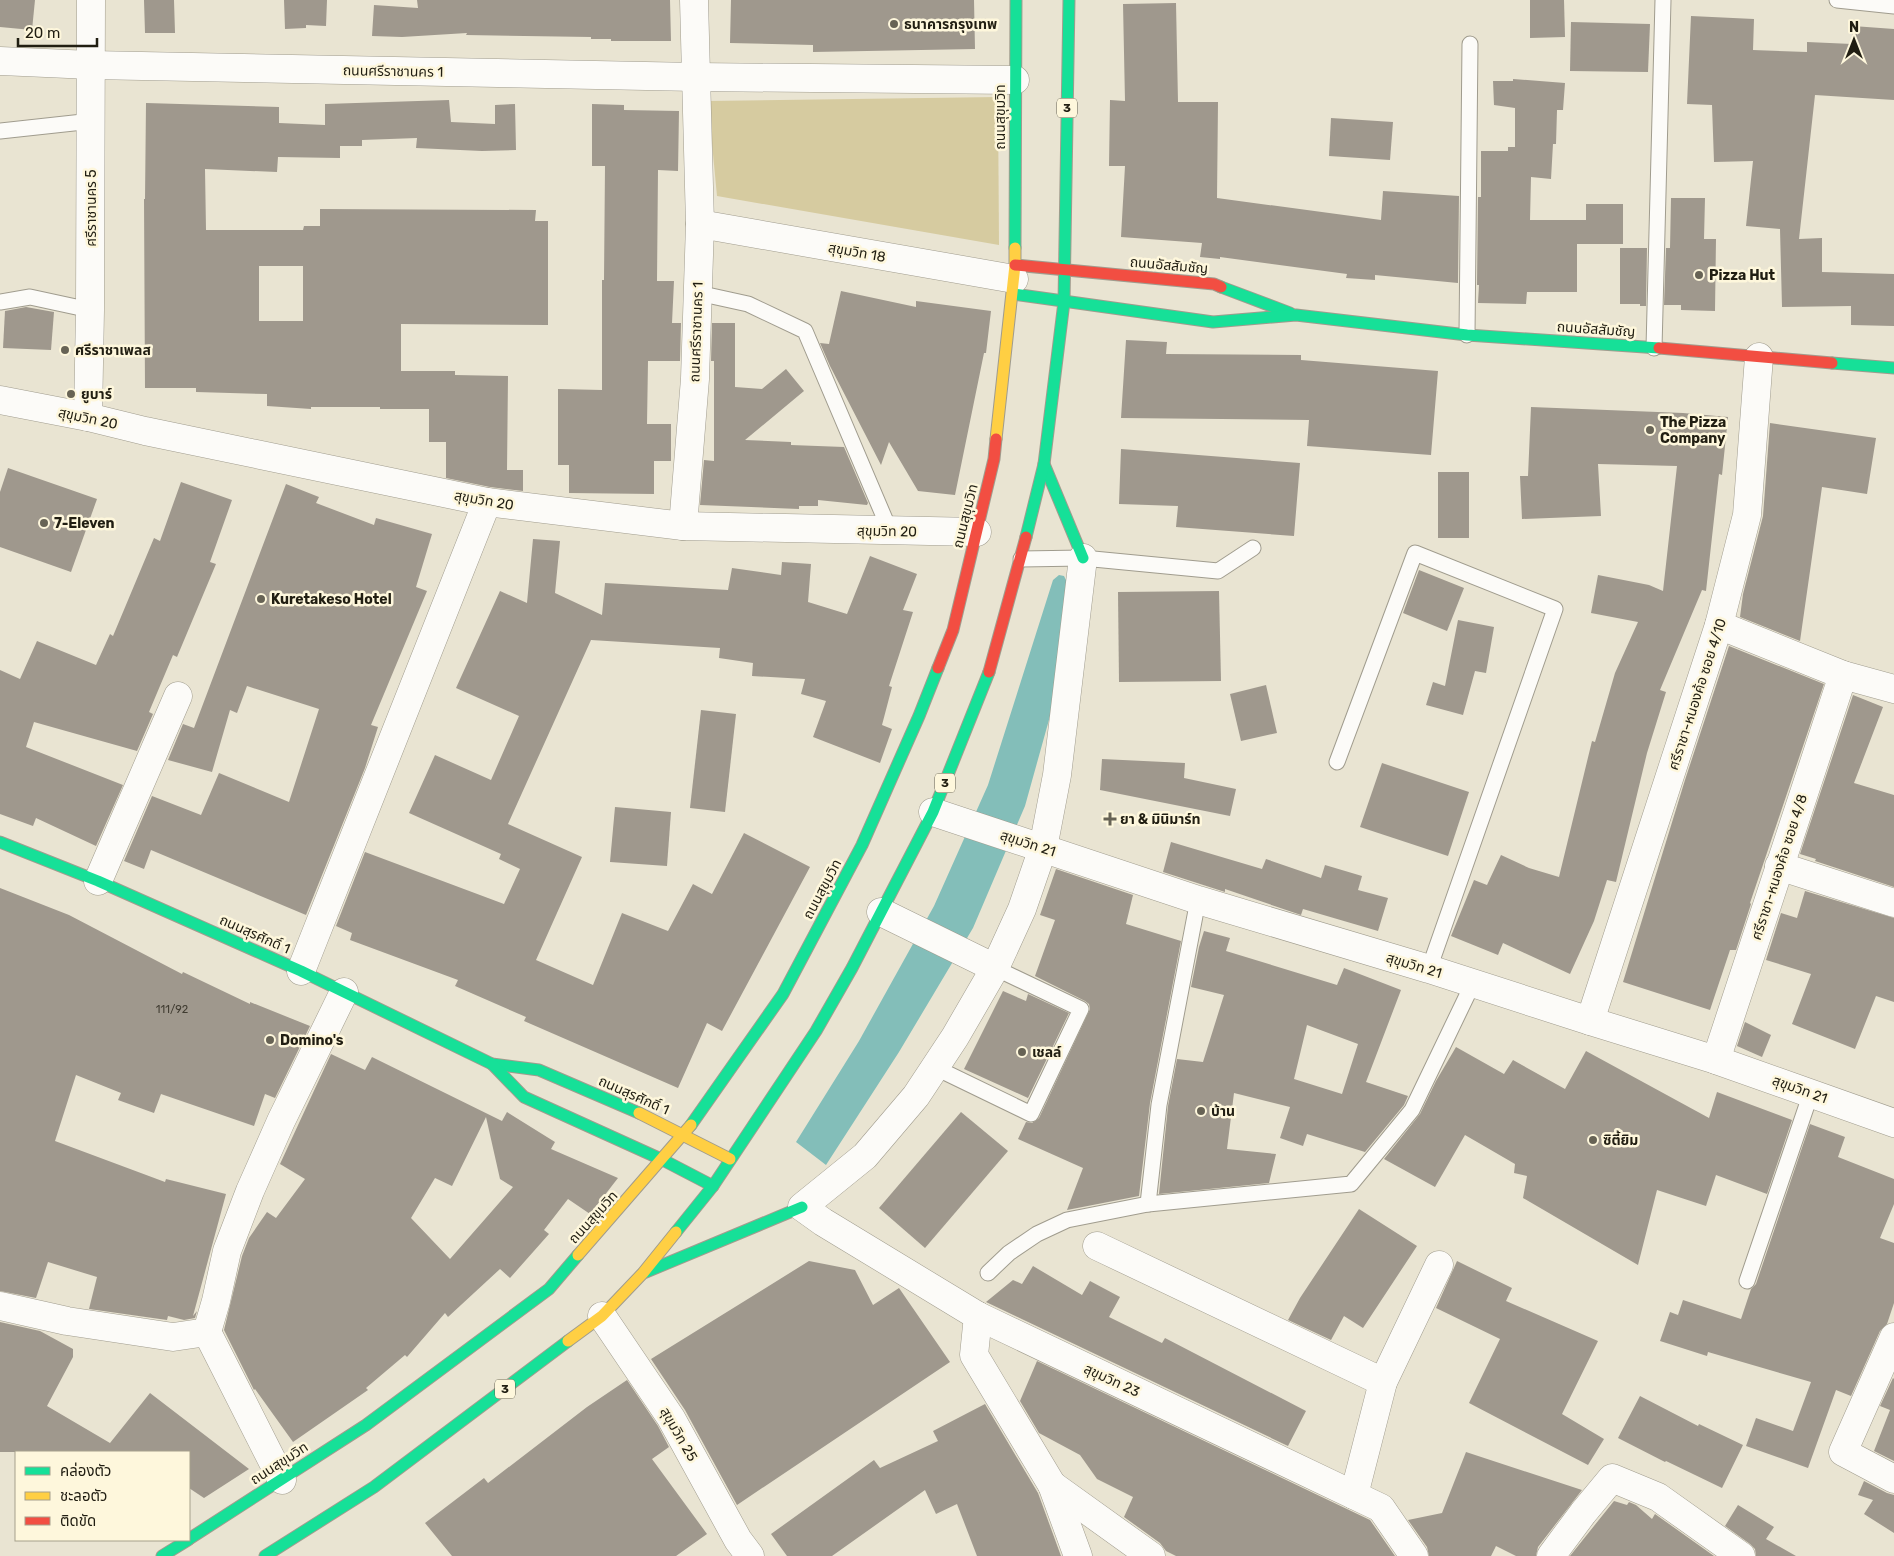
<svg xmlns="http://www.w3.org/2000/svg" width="1894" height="1556" font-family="Rubik,'Noto Sans Thai',sans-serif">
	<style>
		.forest { fill: #d6cba0 }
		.water { fill: #83beb9 }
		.building { fill: #9f988d; fill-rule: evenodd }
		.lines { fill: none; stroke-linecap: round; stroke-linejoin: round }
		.lane-casing { stroke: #a09c8e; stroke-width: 17 }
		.street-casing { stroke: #a09c8e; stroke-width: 29 }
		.fast-casing { stroke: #a09c8e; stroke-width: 13 }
		.slow-casing { stroke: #a09c8e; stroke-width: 13 }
		.jam-casing { stroke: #a09c8e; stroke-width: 13 }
		.lane { stroke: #fcfbf8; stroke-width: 15 }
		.street { stroke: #fcfbf8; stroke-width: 28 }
		.fast { stroke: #16e098; stroke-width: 11 }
		.slow { stroke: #ffcf43; stroke-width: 11 }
		.jam { stroke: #f24e42; stroke-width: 11 }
		.poi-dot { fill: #676355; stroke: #fef7dc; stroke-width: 2 }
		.labels { text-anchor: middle; stroke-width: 5; stroke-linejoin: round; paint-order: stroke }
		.number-label { font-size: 11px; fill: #403c31 }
		.shield { fill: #fef7dc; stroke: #635f4f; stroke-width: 1 }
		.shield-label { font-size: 12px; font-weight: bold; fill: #211e12 }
		.poi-label { font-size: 14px; font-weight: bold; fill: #211e12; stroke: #fef7dc; text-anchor: start }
		.street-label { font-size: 14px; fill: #211e12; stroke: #fef7dc }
	</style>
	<rect width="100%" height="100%" fill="#e9e4d2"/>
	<path class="forest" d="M998,97L999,245L717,196L708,101Z"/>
	<path class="water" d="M1059,575L1064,576L1067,582L1052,709L1025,806L973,928L899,1052L826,1165L796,1142L859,1041L934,906L988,785L1053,580Z"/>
	<g class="building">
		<path d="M0,0H35L32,30L0,27Z"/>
		<path d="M144,0H174L175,33H145Z"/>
		<path d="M284,0H327L326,26L306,25V28L285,29Z"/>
		<path d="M417,0H670L671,41H611V39H591V37L466,35L467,33L402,37L372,36L374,5L418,8Z"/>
		<path d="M731,0H974L975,49L813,52V45L730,43Z"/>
		<path d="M1530,0H1564L1565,37L1530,38Z"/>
		<path d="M1176,3L1178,102H1218L1217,198L1381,220L1383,191L1459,196L1458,283L1375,275V280L1346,278L1347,274L1220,257V259L1200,257L1202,243L1121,237L1125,166H1109L1110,100L1125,101L1123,4Z"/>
		<path d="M1691,16L1754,19L1753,50L1807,52V42L1852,44L1853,26L1894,29V100L1815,95L1799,239L1822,238V272L1894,274V326L1851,325V306L1782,307L1780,229L1746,226L1753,161L1714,162L1712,105L1687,104Z"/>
		<path d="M1571,22L1650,24L1648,72L1570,71Z"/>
		<path d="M1513,79L1565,83L1563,110H1557L1556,144H1553L1551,179L1531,177L1530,220H1586V204H1623V244H1577V292H1527L1526,304L1478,303L1479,285H1477L1478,197H1481V151H1508V147H1515V108L1494,105L1493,81H1513Z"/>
		<path d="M449,100L451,122L495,124V105L515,104L516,150L482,151L416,148L417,138L362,140V146H340V158L278,157L277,172L205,169L206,230H303L304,226H320V209L536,210L535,221H548V325L401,324V371H455V375L508,376L507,470H523V491L490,487L446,478V442H429V409H380V407H311V409L267,406V394L196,392V388H145L144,199H145L146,103L279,107V123L325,125V104ZM259,266H303V321H259Z"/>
		<path d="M592,104L624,105V110L679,111L678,171L658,170L657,281H674L672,323H681L680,361H648L647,424H671V461H654V494L569,493V465H558V389L602,390V280H604L605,166H592Z"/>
		<path d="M1331,118L1393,122L1390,160L1329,156Z"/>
		<path d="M1671,198H1705L1704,239H1716L1715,311L1681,310V305H1664L1666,248H1670Z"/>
		<path d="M1620,248H1647L1646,306H1640V304H1620Z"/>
		<path d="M841,291L916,307V301L991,311L986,353H984L955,495L918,491L889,442L881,465L830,366L820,343L829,344Z"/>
		<path d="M26,307L54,312L51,350L3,348L5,311Z"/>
		<path d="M712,323H735V387L762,389L786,369L804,391L745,440L791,442V445L844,447L868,503L867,505L818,500V506H799V509L700,505L704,460L714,461V361H711Z"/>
		<path d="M1126,340L1167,342L1166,354L1301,355V360L1438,371L1431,455L1307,446L1309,420L1121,418Z"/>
		<path d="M1531,407L1683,413L1728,417L1722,475L1719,474L1706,591L1702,590L1660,690L1666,692L1647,753L1616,882L1607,880L1594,921L1570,974L1503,943L1498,955L1451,936L1474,880L1487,885L1501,855L1529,868L1559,877L1592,741L1595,742L1615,673L1638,622L1591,613L1598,575L1649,585L1663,591L1677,466L1598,464L1601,516L1522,519L1520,476H1528Z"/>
		<path d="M1770,423L1876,438L1867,494L1822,487L1800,641L1740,617L1743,594L1763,516Z"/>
		<path d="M1121,449L1300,463L1294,536L1176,527L1178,506L1119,504Z"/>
		<path d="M8,468L97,499L71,572L0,547V492Z"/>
		<rect x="1438" y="472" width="31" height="66"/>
		<path d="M181,482L232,500L210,562L216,564L177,657L173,655L149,712L153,714L137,751L34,722L26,747L123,785L96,846L36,818L33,826L0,814V670L20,679L37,641L96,665L110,634L113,636L154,538L160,541Z"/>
		<path d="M286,484L319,497L316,503L374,525L376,518L432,534L416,587L427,591L371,725L378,727L365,768L306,915L151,850L144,869L124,861L152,796L201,815L219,773L289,802L319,709L247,686L237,713L230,710L212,772L168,760L183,724L194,728Z"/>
		<path d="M533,539L560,541L555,593L602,615L605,583L728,590L732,568L781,575L782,562L811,564L808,602L847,614L870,556L917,574L903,610L913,612L889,686L892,687L882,725L892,729L880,763L813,737L826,701L801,694L805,679L752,676L753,663L719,658L720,648L591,640L508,824L582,857L536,960L593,985L622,913L668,931L693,884L712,894L744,833L810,867L722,1031L707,1023L678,1088L524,1021L526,1017L455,986L458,980L350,940L352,933L336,926L365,852L504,904L520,869L499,859L501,854L409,813L435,755L491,780L519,716L456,688L500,591L527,603Z"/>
		<path d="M1419,570L1464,588L1447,631L1403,613Z"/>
		<path d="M1219,591L1221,681L1119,682L1118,592Z"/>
		<path d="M1458,620L1494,627L1486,673L1475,671L1463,715L1426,705L1433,682L1445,686Z"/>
		<path d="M1729,646L1824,684L1750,903L1751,904L1736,950H1730L1710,1010L1623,982L1685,780Z"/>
		<path d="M1266,685L1277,733L1241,741L1230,694Z"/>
		<path d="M1853,695L1883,707L1854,783L1894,795V887L1815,861L1816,859L1800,854Z"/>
		<path d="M701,710L736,714L725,812L690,808Z"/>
		<path d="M1102,759L1185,763L1184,778L1236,789L1230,816L1100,790Z"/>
		<path d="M1382,763L1469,792L1448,856L1360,827Z"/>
		<path d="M615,807L671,812L667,866L610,862Z"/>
		<path d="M1171,842L1262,869L1266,859L1321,878L1325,865L1362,876L1358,890L1388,898L1378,931L1303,909L1301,915L1225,889V892L1163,872Z"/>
		<path d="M1056,869L1133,895L1126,924L1181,941L1150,1103L1139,1196L1067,1210L1083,1168L1018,1139L1026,1122L1032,1123L1039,1118L1090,1009L1089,1004L1085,1001L1035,976L1055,920L1040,915Z"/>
		<path d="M0,888L69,915L182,974L183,972L250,1004V1002L310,1026L275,1098L265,1094L254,1126L161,1094L154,1113L118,1100L121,1093L76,1075L55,1141L165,1182L166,1179L226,1194L193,1316L197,1311L195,1318L184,1320L168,1316L167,1320L89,1309L97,1277L48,1262L36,1298L0,1291Z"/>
		<path d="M1805,891L1894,918V1002L1876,996L1855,1049L1792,1024L1811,974L1766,960L1781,913L1797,918Z"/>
		<path d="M1204,931L1230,938L1226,951L1337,985L1344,968L1401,990L1366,1082L1408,1096L1404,1105L1365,1152L1307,1134L1303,1146L1280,1138L1290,1107L1234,1093L1227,1149L1276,1154L1269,1183L1159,1194L1168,1106L1177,1059L1203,1062L1224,995L1191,987L1199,947ZM1307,1025L1358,1044L1342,1094L1294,1079Z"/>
		<path d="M1003,991L1026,1001L1028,994L1069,1013L1028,1098L964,1069Z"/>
		<path d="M1745,1022L1771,1035L1762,1057L1737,1046Z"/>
		<path d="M1456,1047L1504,1074L1513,1060L1565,1089L1586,1051L1709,1118L1717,1092L1792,1120L1767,1194L1716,1175L1706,1206L1657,1190L1638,1265L1523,1198L1527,1176L1514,1173L1515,1164L1465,1135L1435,1187L1384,1159L1420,1114L1436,1081Z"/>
		<path d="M331,1054L365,1070L372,1057L502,1121L507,1112L555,1142L551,1149L618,1178L590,1214L568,1199L544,1230L549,1234L510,1278L500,1269L448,1317L445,1313L407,1357L405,1355L366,1388L368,1390L293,1442L255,1389L254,1390L224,1330L242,1256L249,1238L267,1212L276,1218L305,1179L280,1164ZM486,1117L500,1179L513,1187L450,1259L411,1218L435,1178L452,1186Z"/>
		<path d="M961,1112L1008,1151L925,1248L879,1208Z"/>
		<path d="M1810,1124L1845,1137L1838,1157L1894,1179V1204L1880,1238L1894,1243V1303L1887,1324L1880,1331L1851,1396L1836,1390L1808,1468L1746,1446L1756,1418L1793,1431L1811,1382L1708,1352L1707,1356L1660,1341L1670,1312L1678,1315L1683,1300L1741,1319L1751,1289L1756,1284Z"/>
		<path d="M1359,1209L1417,1246L1363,1328L1344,1316L1331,1340L1288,1320L1300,1298Z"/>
		<path d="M809,1261L855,1270L873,1305L899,1288L950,1362L737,1505L685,1410L651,1359Z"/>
		<path d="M1457,1261L1512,1288L1506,1301L1598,1341L1562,1414L1604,1439L1588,1465L1469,1403L1500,1339L1436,1308Z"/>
		<path d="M1033,1266L1082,1295L1090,1281L1120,1297L1109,1317L1162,1343L1165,1338L1306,1411L1288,1446L986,1302L1013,1280L1022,1284Z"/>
		<path d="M0,1322L40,1331L73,1349V1357L47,1406L110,1443L150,1393L249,1469L204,1498L189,1488V1452H0Z"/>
		<path d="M1037,1361L1370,1520L1395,1556H1176L1166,1551L1160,1543L1124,1517L1133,1497L1097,1479L1080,1455L1039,1433L1020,1401Z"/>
		<path d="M1893,1378L1894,1379V1461L1874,1451L1890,1410L1880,1406Z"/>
		<path d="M627,1380L658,1426L669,1447L652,1459L707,1534L676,1556H452L425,1523L484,1478L488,1483L587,1407Z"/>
		<path d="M1640,1396L1698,1426L1699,1424L1743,1445L1722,1488L1666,1461L1665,1462L1618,1438Z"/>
		<path d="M985,1404L1038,1493L1061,1556H977L957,1504L936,1514L925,1490L832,1556H787L771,1534L874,1460L880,1468L938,1441L933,1431Z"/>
		<path d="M1466,1452L1582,1490L1538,1547L1536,1556H1516L1496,1546L1491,1556H1429L1427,1547L1408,1520L1442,1513Z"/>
		<path d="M1864,1481L1887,1493L1894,1495V1533L1864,1514L1873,1500L1858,1495Z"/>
		<path d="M1614,1501L1627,1505L1629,1502L1636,1505L1652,1519L1655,1514L1714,1556H1570Z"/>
		<path d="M1738,1505L1774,1527L1766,1539L1796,1556H1756L1755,1549L1750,1544L1725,1526Z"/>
	</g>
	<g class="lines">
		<defs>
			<g id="lane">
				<path d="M1837,0L1894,6"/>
				<path d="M0,131L92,121"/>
				<path d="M698,293L748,304L805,331L890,531"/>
				<path d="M0,302L30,297L90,310"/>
				<path d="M1467,335L1470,44"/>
				<path d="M1654,348L1663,0"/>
				<path d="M1021,559L1083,558L1218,571L1253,548"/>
				<path d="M1337,762L1415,553L1555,609L1429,969"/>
				<path d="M934,1067L1031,1114L1081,1009L995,968"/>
				<path d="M1148,1204L1159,1105L1198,900"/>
				<path d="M988,1273L1009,1253L1037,1234L1067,1220L1148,1204L1351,1184L1412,1110L1473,983"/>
				<path d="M1747,1281L1811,1093"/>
			</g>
			<g id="street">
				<path d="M0,61L91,65L696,77L1015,80"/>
				<path d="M700,224L1014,279"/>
				<path d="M0,400L88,417L145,431L487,502L683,526L977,532"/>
				<path d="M88,417L90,310L91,0"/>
				<path d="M683,526L695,379L700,224L694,0"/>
				<path d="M1083,558L1057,775L1043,848L1022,909L995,968L955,1037L916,1096L865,1156L802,1207L823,1222L978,1316L1381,1508L1414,1556"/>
				<path d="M1719,625L1843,675L1894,689"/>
				<path d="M933,812L1198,900L1429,969L1590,1021L1716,1060L1894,1123"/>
				<path d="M1779,866L1894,903"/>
				<path d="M98,881L178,696"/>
				<path d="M881,912L995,968"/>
				<path d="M301,971L487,502"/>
				<path d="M1590,1021L1719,625L1747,515L1759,357"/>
				<path d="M1716,1060L1843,675"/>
				<path d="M1097,1246L1383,1382"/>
				<path d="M0,1306L67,1321L173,1337L207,1332L216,1301L227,1251L250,1191L281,1121L344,992"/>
				<path d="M602,1316L671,1418L738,1540L750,1556"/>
				<path d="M978,1316L974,1355L1052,1485L1078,1556"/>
				<path d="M207,1332L282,1480"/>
				<path d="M1894,1337L1843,1452L1894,1479"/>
				<path d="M1052,1485L1151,1556"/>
				<path d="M1354,1495L1383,1382L1439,1265"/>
				<path d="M1551,1556L1583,1513L1612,1478L1658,1497L1741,1556"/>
			</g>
			<g id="fast">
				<path d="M1015,248L1016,0"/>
				<path d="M1221,287L1290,313"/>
				<path d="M1013,294L1213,322L1296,315L1467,335L1659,348"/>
				<path d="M1832,363L1894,368"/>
				<path d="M1044,464L1083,558"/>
				<path d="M1026,537L1044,464L1064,302L1069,0"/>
				<path d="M0,842L98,881L301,971L492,1064L539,1070L639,1113"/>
				<path d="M492,1064L524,1097L663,1160L713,1186"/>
				<path d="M691,1125L783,994L862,845L919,716L938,668"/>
				<path d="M676,1232L713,1186L816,1031L852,968L933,812L989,672"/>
				<path d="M646,1272L802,1207"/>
				<path d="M189,1539L366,1425L549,1289L578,1255"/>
				<path d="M162,1556L188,1540"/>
				<path d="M265,1556L374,1487L568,1341"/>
			</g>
			<g id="slow">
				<path d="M996,439L1015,265V248"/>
				<path d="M639,1113L730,1159"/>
				<path d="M578,1255L691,1125"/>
				<path d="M568,1341L602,1316L643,1273L676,1232"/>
			</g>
			<g id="jam">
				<path d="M1015,265L1214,284L1221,287"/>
				<path d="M1659,348L1832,363"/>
				<path d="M938,668L953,630L994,459L996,439"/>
				<path d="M989,672L1026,537"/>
			</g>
		</defs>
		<use href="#lane" class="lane-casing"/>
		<use href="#street" class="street-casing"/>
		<use href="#fast" class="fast-casing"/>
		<use href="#slow" class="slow-casing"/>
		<use href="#jam" class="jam-casing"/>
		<use href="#lane" class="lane"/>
		<use href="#street" class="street"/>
		<use href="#fast" class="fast"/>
		<use href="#slow" class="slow"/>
		<use href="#jam" class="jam"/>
	</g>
	<g class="poi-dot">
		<circle cx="894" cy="24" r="5"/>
		<circle cx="1699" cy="275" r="5"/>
		<circle cx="65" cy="350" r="5"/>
		<circle cx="71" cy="394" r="5"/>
		<circle cx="1650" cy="430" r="5"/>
		<circle cx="44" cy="523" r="5"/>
		<circle cx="261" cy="599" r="5"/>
		<path d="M1107.5 811.5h5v5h5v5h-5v5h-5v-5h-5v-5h5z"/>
		<circle cx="270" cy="1040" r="5"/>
		<circle cx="1022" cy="1052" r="5"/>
		<circle cx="1201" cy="1111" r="5"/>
		<circle cx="1593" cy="1140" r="5"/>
	</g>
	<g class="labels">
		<g class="number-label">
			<text x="172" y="1013">111/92</text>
		</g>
		<g class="shield">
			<rect x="1057" y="98.5" width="20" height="19" rx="4"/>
			<rect x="935" y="773.5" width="20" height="19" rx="4"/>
			<rect x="495" y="1379.5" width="20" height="19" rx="4"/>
		</g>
		<g class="shield-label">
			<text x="1067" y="112">3</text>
			<text x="945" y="787">3</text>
			<text x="505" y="1393">3</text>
		</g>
		<g class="poi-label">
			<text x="904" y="29">ธนาคารกรุงเทพ</text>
			<text x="1709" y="280">Pizza Hut</text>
			<text x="75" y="355">ศรีราชาเพลส</text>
			<text x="81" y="399">ยูบาร์</text>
			<text x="1660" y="427">The Pizza<tspan x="1660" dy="16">Company</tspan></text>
			<text x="54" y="528">7-Eleven</text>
			<text x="271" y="604">Kuretakeso Hotel</text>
			<text x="1120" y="824">ยา &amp; มินิมาร์ท</text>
			<text x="280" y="1045">Domino's</text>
			<text x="1032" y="1057">เชลล์</text>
			<text x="1211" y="1116">บ้าน</text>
			<text x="1603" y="1145">ซิตี้ยิม</text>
		</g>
		<g class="street-label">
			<text transform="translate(393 71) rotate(1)" y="5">ถนนศรีราชานคร 1</text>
			<text transform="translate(1000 117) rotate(-90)" y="5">ถนนสุขุมวิท</text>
			<text transform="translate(91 208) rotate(-90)" y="5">ศรีราชานคร 5</text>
			<text transform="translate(857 252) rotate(10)" y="5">สุขุมวิท 18</text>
			<text transform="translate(1169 265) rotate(5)" y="5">ถนนอัสสัมชัญ</text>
			<text transform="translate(1596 329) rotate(4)" y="5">ถนนอัสสัมชัญ</text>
			<text transform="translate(696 332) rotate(-88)" y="5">ถนนศรีราชานคร 1</text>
			<text transform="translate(88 418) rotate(12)" y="5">สุขุมวิท 20</text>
			<text transform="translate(484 500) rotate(10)" y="5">สุขุมวิท 20</text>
			<text transform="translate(965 516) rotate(-76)" y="5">ถนนสุขุมวิท</text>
			<text transform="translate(887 531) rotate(1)" y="5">สุขุมวิท 20</text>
			<text transform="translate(1697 694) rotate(-72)" y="5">ศรีราชา-หนองค้อ ซอย 4/10</text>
			<text transform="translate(1028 843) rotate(18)" y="5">สุขุมวิท 21</text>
			<text transform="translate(1779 867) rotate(-72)" y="5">ศรีราชา-หนองค้อ ซอย 4/8</text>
			<text transform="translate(822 889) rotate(-62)" y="5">ถนนสุขุมวิท</text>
			<text transform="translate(255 934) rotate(24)" y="5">ถนนสุรศักดิ์ 1</text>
			<text transform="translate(1414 965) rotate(17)" y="5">สุขุมวิท 21</text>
			<text transform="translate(1800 1089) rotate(20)" y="5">สุขุมวิท 21</text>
			<text transform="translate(634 1095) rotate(24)" y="5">ถนนสุรศักดิ์ 1</text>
			<text transform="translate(593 1217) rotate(-48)" y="5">ถนนสุขุมวิท</text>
			<text transform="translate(1112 1380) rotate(25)" y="5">สุขุมวิท 23</text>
			<text transform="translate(679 1434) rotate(60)" y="5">สุขุมวิท 25</text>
			<text transform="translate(279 1463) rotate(-33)" y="5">ถนนสุขุมวิท</text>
		</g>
	</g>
	<rect x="15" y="1451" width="175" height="90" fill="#fef7dc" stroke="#a6a08b"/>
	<rect x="25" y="1467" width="25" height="8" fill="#16e098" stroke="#a6a08b"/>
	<text x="60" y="1476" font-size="15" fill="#211e12">คล่องตัว</text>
	<rect x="25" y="1492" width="25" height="8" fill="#ffcf43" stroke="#a6a08b"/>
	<text x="60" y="1501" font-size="15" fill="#211e12">ชะลอตัว</text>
	<rect x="25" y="1517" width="25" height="8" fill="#f24e42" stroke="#a6a08b"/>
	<text x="60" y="1526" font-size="15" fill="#211e12">ติดขัด</text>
	<g transform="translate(1854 40)" stroke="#fef7dc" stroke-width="4" paint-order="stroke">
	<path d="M0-4L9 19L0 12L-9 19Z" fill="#211e12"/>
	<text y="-8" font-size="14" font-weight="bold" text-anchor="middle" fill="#211e12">N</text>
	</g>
	<path d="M18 38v8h79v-8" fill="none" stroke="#211e12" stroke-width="2.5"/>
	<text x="25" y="38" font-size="15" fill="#211e12" stroke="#fef7dc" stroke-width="4" paint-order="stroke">20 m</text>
</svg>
